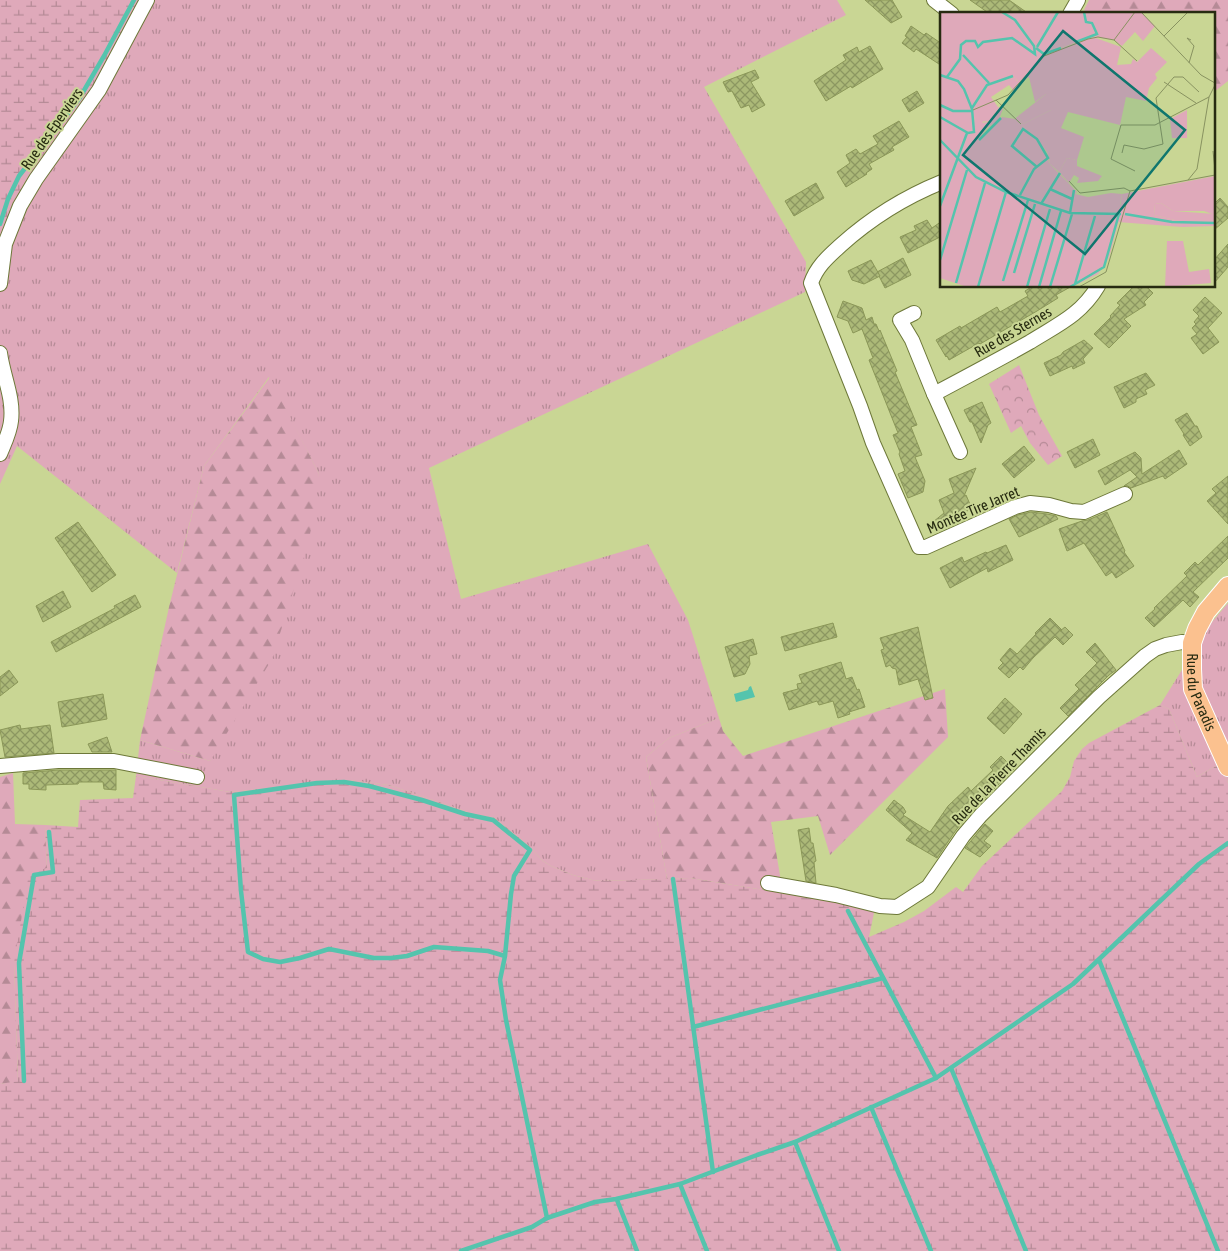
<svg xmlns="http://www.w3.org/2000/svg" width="1228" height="1251" font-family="'Asap Condensed',sans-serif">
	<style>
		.grass { fill: url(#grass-tufts) }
		.forest { fill: url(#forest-firs) }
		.wetland { fill: url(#wetland-marsh) }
		.park { fill: url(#park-crowns) }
		.water { fill: #54c4ad }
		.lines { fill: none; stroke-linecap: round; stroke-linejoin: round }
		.stream { stroke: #54c4ad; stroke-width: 4.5 }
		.building { fill: url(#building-cross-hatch); stroke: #8b9758 }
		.minor-casing { stroke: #6d7839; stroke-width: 16 }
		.major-casing { stroke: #fff; stroke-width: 20 }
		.minor { stroke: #fff; stroke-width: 14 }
		.major { stroke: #fbc18f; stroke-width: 18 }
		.labels { text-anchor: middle; stroke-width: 4; stroke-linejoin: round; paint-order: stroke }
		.street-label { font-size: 15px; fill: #272b11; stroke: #c9d694 }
		.inset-river { fill: none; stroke: #54c4ad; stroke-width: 2.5 }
		.inset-road { fill: none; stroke: #889260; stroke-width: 1 }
		.view { fill: #0f766e; fill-opacity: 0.15; stroke: #0f766e; stroke-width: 2.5 }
		.inset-edge { fill: none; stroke: #272b11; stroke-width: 2.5 }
	</style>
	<defs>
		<pattern id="grass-tufts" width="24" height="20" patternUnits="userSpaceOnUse" patternTransform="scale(1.25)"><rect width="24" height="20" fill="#dfa9ba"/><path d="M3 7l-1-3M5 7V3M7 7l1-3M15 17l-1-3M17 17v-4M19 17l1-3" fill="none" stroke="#b58a96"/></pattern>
		<pattern id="forest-firs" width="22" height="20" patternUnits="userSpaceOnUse" patternTransform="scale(1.25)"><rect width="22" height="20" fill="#dfa9ba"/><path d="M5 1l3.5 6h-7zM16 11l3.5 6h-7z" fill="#b58a96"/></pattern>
		<pattern id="wetland-marsh" width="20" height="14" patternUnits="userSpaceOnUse" patternTransform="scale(1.25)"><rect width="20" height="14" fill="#dfa9ba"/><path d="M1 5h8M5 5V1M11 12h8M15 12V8" fill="none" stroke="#b58a96"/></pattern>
		<pattern id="park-crowns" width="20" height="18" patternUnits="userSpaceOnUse" patternTransform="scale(1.25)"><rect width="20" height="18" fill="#dfa9ba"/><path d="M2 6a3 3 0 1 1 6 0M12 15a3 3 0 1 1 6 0" fill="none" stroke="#b58a96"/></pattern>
		<pattern id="building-cross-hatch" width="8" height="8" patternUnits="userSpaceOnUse" patternTransform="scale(1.25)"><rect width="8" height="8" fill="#acb978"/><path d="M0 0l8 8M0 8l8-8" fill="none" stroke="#8c9761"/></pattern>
	</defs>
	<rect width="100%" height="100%" fill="#c9d694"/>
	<g class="grass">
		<path d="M143,0H837L846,15L704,87L806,262L805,292L429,468L461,599L648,544L688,620L719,718L669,738L646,757L667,879L602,881L592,880L573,875L551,866L543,861L529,846L495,818L474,814L389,785L349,780L230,792L136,776L140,740L210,761L319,474L269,377L204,466L177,573L17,446L0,484V246L17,198L29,174L81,107Z"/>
		<path d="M1228,603V783L1219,764L1197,777L1169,709L1160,705L1212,622Z"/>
	</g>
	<g class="forest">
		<path d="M1089,0H1228V81L1214,92V14H1088L1084,10Z"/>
		<path d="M270,377L319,474L309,541L272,659L210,761L140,740L169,607L204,466Z"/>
		<path d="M945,689L948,737L830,855L818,816L771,822L783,893L690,878L667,879L646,757L669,738L719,718L723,731L743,756Z"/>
		<path d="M13,773L15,824L45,825L47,868L14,963L18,1082L0,1084V777Z"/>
	</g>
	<g class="wetland">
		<path d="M0,0H143L107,66L81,107L29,174L17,198L0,246Z"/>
		<path d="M1160,705L1169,709L1197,777L1219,764L1228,783V1251H0V1084L18,1081L14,963L29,873L47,868L45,825L78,827L80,800L133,798L136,776L230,792L349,780L389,785L474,814L495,818L529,846L543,861L551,866L573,875L592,880L602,881L690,878L875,908L869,937L904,922L924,911L956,887L963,892L982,866L1062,791L1070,777L1074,761L1082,749L1089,743Z"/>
	</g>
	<path class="park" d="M1019,365L1039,415L1062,456L1048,465L1030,443L1021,426L1011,433L989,384Z"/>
	<path class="water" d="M751,686L755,697L736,702L734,694L748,690L749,687Z"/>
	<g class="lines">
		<g class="stream">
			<path d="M0,224L8,199L19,176L79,99L104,56L134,0"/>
			<path d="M673,879L713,1172"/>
			<path d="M848,911L936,1078"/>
			<path d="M505,956L488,951L434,947L407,956L391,958H374L329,949L300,958L280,962L263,959L248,952L241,891L234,795L317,783L344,782L369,786L422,800L465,814L493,820L530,850L514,876L511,894L505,956L500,980L506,1020L547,1218"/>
			<path d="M1099,960L1218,1251"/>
			<path d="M693,1027L883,978"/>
			<path d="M951,1068L1026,1251"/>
			<path d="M24,1081L19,963L34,875L53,872L49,832"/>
			<path d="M871,1107L931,1251"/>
			<path d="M795,1142L839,1251"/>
			<path d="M680,1184L707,1251"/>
			<path d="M617,1200L637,1251"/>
			<path d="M461,1251L532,1227L547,1218L595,1202L616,1199L680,1184L757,1155L795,1142L936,1078L1073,984L1199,864L1228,843"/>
		</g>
	</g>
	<g class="building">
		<path d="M865,0H892L902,17L891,23Z"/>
		<path d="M970,0H1009L1029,14H990Z"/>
		<path d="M911,26L924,35L926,33L942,44V66L916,49L914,52L902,43L907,37L905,36Z"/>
		<path d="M870,46L883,69L852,88L851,86L826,101L814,81L846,60L843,55L857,47L859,52Z"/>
		<path d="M755,70L759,78L751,82L765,105L752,112L749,105L741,108L732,91L728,92L723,82Z"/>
		<path d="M917,91L924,103L909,112L902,100Z"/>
		<path d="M899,121L909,137L892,147L894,150L869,164L872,169L866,173L867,174L846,187L837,172L850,163L846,155L856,149L860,154L878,144L873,136Z"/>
		<path d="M816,183L824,198L794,216L785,201Z"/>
		<path d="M1220,198L1228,207V218L1214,230V204Z"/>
		<path d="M927,220L932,228L942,221V236L908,253L900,237L916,230L914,226Z"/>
		<path d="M1228,244V267L1214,283V260Z"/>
		<path d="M903,258L911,275L885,288L877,272Z"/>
		<path d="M871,260L880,276L864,284L852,280L848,271Z"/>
		<path d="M1033,286H1072L1056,295L1058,298L1037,311L980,344L979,343L949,360L947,356L946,357L936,340L960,326L961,328L997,307L1000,312L1028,296L1025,291Z"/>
		<path d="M1134,286H1146L1153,293L1144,302L1146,305L1124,319L1131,326L1109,348L1094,334L1111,317L1110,316L1120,305L1117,303Z"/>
		<path d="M1205,297L1222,313L1208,328L1219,342L1203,354L1191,338L1197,334L1192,328L1196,324L1194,322L1199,316L1193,310Z"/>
		<path d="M843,301L862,308L866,320L872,317L874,324H876L879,331L880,330L897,371L895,372L917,425L911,427L922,455L915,457L925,481L923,492L908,498L898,474L905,471L899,454L900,452L893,435L898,433L869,360L873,358L862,329L853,333L848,321L837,317Z"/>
		<path d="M1084,340L1093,348L1083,359L1085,363L1073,369L1072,366L1050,376L1044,363L1061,355L1063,352Z"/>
		<path d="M1146,373L1155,385L1145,390L1147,394L1136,399V402L1124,408L1114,387Z"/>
		<path d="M982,402L991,423L988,425L981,443L972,422H970L964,410Z"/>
		<path d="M1187,413L1195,426H1197L1202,437L1190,446L1183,435L1184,434L1175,420Z"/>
		<path d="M1093,439L1100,455L1075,468L1067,452Z"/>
		<path d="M1024,446L1035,460L1014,478L1002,464Z"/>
		<path d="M1179,450L1187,464L1165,479L1163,476L1131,488L1126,485L1124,486L1137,477L1130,470L1105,485L1098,471L1135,452L1141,458L1142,474Z"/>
		<path d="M976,468L964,496L966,495L972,509L934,524L933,522L944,513L939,500L954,493L949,479Z"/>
		<path d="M1228,476V524L1207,501L1216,493L1212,489Z"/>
		<path d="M1031,512L1047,514L1056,516L1058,519L1019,537L1009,519L1018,515Z"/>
		<path d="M1107,512L1125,551L1124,552L1134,566L1116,578L1112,572L1106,576L1084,543L1067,551L1059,529L1082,521L1088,520Z"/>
		<path d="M78,522L116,575L92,592L55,538Z"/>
		<path d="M1228,536V558L1193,592L1199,597L1190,607L1183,600L1154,627L1145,618L1155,609L1154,608L1187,576L1184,573L1195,562L1198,565Z"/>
		<path d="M1006,545L1013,560L988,572L987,568L950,588L940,568L962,557L964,562L986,552L987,553Z"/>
		<path d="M63,591L71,607L43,622L36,606Z"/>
		<path d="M135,595L141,607L56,652L51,642L115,608L114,606Z"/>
		<path d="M1050,618L1062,630L1060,631L1065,627L1073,635L1063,645L1055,637L1033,658L1023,670L1020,667L1009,678L998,668L1003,663L1000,660L1010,648L1017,654L1036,634L1035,633Z"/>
		<path d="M833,623L837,637L785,651L781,637Z"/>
		<path d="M918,627L933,698L925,700L918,679L899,685L896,669L892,668L890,665L886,667L881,650L884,649L880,638Z"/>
		<path d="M753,639L757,654L749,656L750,664L745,674L734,677L725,647Z"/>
		<path d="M1095,643L1116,670L1109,675L1068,716L1060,708L1079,689L1075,685L1097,663L1086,652Z"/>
		<path d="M841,662L846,679L852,677L857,690L859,689L865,707L849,712L850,714L838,718L833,701L819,705L817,701L789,710L783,693L798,689L797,684L802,683L799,675Z"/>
		<path d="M9,670L18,682L0,696V677Z"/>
		<path d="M103,694L107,719L62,727L58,702Z"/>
		<path d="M1005,698L1022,714L1004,734L987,718Z"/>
		<path d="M20,725L21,729L50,725L54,753L5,757L0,730Z"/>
		<path d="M107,737L112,752H92L88,744Z"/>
		<path d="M1001,756L1014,769L974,809L956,830L937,858L906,840L912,833L886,810L894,800L903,807L906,812L903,815L930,832L948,806L968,787L971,791L993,770L990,767Z"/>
		<path d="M58,770H116V790L104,789L103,782H79L78,784L46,785V790L29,789V784H23V773Z"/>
		<path d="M985,824L993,831L984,841L991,846L980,857L965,848Z"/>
		<path d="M809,828L811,843H813L816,861L814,862L816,883L806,881L798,830Z"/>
	</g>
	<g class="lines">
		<defs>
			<g id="minor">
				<path d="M934,0L952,14"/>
				<path d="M1070,14L1078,0"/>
				<path d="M942,182C905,197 871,218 841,245C828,257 817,266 811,283L860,406L873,443L919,547H926L1015,507L1030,503L1049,505L1071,511L1084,512L1125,494"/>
				<path d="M0,284L5,244L20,206L36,179L99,90L147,0"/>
				<path d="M914,313L900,320L912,340L934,394"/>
				<path d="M0,353C3,376 14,398 11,421C10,432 4,444 0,454"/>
				<path d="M960,452L934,394C966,377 998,360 1030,342C1057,325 1081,315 1098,286"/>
				<path d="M0,766L58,761H114L197,777"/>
				<path d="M768,883L836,895L880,906L897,907L928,887L963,836L981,815L1099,697L1145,656L1155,649L1166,645L1182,642L1192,643"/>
			</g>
			<g id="major">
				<path id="s1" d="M1228,586L1206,612L1197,629L1192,643V669L1193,689L1228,767"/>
			</g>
		</defs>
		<use href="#minor" class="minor-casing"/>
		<use href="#major" class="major-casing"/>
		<use href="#minor" class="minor"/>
		<use href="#major" class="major"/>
	</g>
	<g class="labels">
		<g class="street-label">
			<text transform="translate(52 129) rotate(-55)" y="5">Rue des Eperviers</text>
			<text transform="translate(1013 332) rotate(-30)" y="5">Rue des Sternes</text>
			<text transform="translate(973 510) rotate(-23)" y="5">Montée Tire Jarret</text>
			<text dy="5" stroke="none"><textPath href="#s1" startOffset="119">Rue du Paradis</textPath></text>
			<text transform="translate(999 776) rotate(-46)" y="5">Rue de la Pierre Thamis</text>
		</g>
	</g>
	<g transform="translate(940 12)">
		<rect width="275" height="275" fill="#c9d694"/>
		<path d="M144,0H201L215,14L203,29L195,20L182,34L174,28L154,25L158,21L152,11L146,10ZM153,25L181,35L177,53L191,52L193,47L197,50L211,36L227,50L215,62L217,66L209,76L206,89L186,85L180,113L128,100L121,116L144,125L137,148L127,146L119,160L110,152L107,140L95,125L75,107L78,104L83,112L111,98L106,82L95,90L89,65L79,71L74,79L69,73L51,85L58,95L50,109L40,110L35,93L49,73L75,65L77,69L109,40ZM275,164V203L264,199H233L221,191L215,192L214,203L239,209L242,215L178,210L182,182ZM227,229H243L249,260L269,257L271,271L225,275Z" fill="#dfa9ba"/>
		<path d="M120,78L117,92L111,98L83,112L78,104L106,82ZM35,93L43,111L50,109L58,95L63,97L58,109L47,116L38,128L33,124L35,109L32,97ZM247,98V126H232L230,107ZM127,146L137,148V154L162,164L158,169L137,171L139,166L134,163L129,171L119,160ZM221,191L233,199L275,202V214L242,215L239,209L214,203L215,192Z" fill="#dfa9ba"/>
		<path d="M0,0H144L146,10L152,11L157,23L109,40L91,61L78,69L74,65L49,73L32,97L36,114L33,124L38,128L62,105L75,107L99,128L110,152L137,180L135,182L148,185L171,181L182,182L180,192L183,193L169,246L158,262L132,275H27L0,266Z" fill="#dfa9ba"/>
		<path class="inset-river" d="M136,30L157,22L152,11L146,10L144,0M97,35L118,0M96,36L104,42L121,36M23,43L49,71M0,63L18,69L24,77L32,97L34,120L28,121L0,105M7,65L20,47L21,33L26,29H35L38,35L43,30L72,26L95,42L94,34L75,8L62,0M0,93L13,99H32M32,96L47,73L73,64M0,128L36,165L66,180L130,201L181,202M39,128L61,106M110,177L132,187M80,183L94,157L108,146L97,127L83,117L72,134L97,155M101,192L120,161M0,194L27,121M130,201L134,178M185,202L232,210L275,211M0,248L27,158M74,261L95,192M63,269L88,188M16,271L45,171M135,272L155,204M38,275L66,180M87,275L110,197M99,275L121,199M110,275L132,202M130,275L164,255L179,202"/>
		<path class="inset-road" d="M201,0L261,63L275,71M275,1V31M224,24L248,0M174,28L195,0M249,51L254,34L247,26L251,28M224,70L256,91M56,88L81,112M33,98L68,83L104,44L148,27L158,25L174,28L197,49M273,139L275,158M182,141L184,133L204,137L223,132L216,86L234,65H243L259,80M195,159L171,147L181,113H215L269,85M248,168L257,157L269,85L275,73M129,169L140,181L184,176L190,179M139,275L166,260L190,179L275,163"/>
		<path class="view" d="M123,19L245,118L145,242L23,143Z"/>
		<rect width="275" height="275" class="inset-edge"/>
	</g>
</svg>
